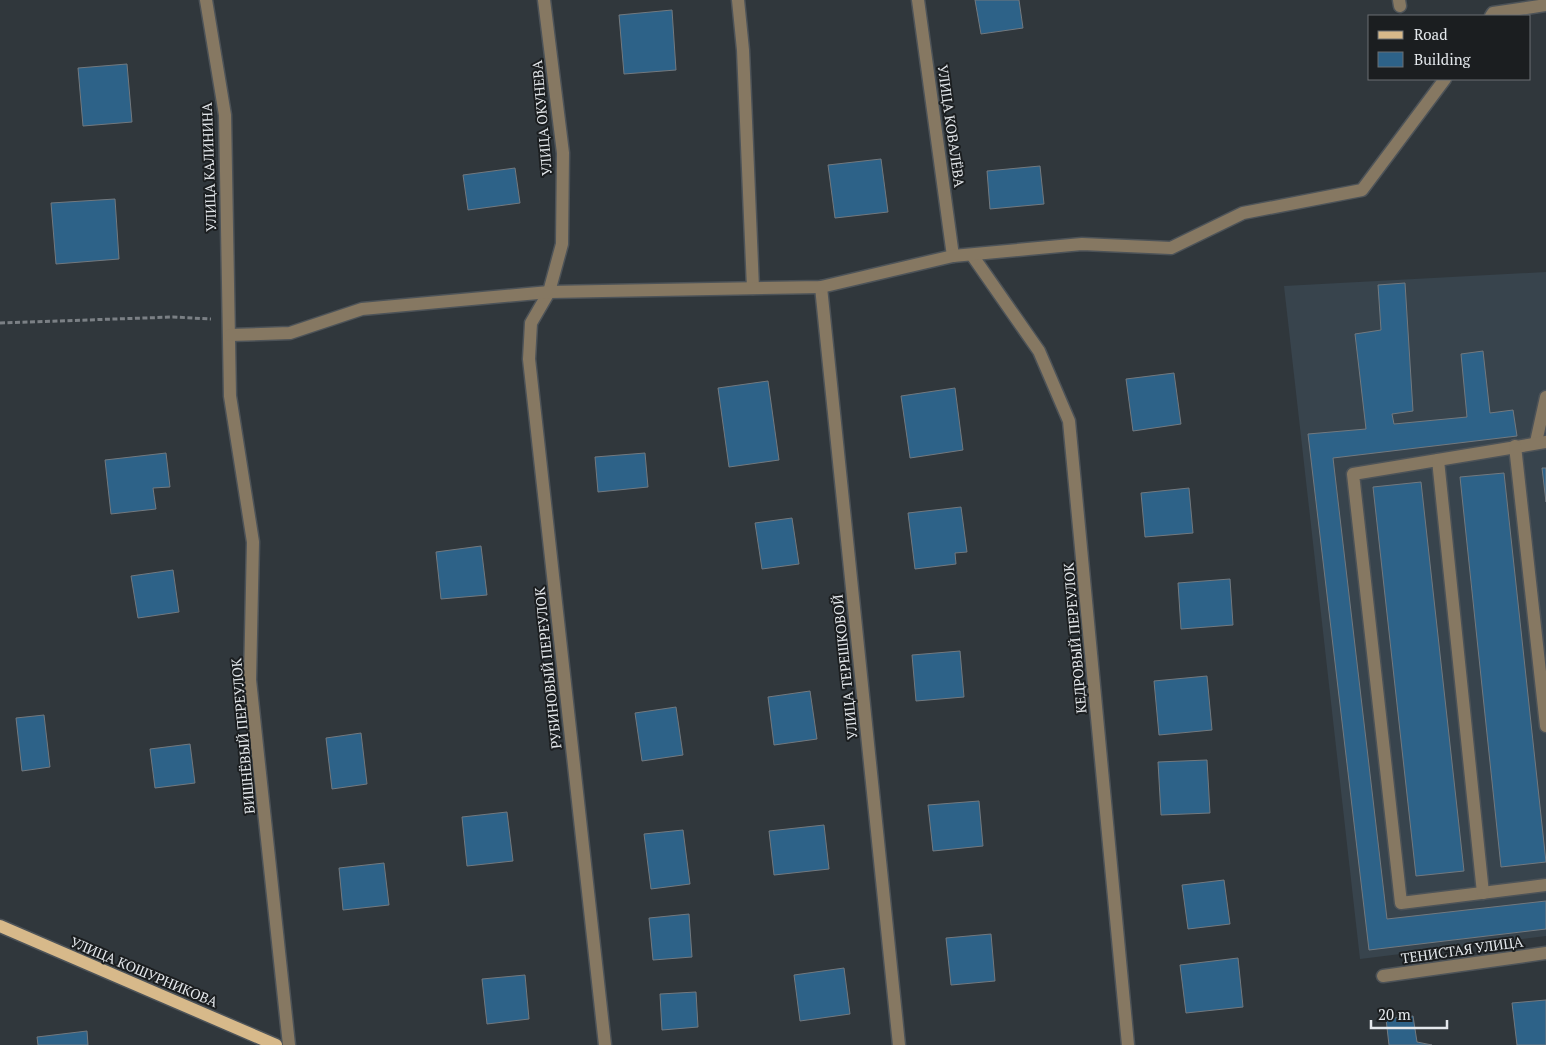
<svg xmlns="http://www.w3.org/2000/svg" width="1546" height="1045" font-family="'PT Serif',serif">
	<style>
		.built { fill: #38444d }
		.building { fill: #2d6288; stroke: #72797f }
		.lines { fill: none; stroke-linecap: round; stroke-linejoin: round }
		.minor-casing { stroke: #4d5358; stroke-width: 15 }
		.major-casing { stroke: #4d5358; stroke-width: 15 }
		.path { stroke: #7b8085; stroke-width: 3; stroke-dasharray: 5 2.5; stroke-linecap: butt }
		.minor { stroke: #867862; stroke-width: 12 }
		.major { stroke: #d7b98a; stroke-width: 12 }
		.labels { text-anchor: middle; stroke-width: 4; stroke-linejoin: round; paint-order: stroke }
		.street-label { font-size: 14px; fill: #e4e8ec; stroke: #1b1e20 }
	</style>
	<rect width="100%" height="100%" fill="#30373c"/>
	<path class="built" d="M1546,272V936L1360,959L1284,286Z"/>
	<g class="building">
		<path d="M975,0H1019L1023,28L981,34Z"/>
		<path d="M672,10L676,70L624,74L619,15Z"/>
		<path d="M127,64L132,122L83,126L78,68Z"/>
		<path d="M881,159L888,212L835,218L828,165Z"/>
		<path d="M1040,166L1044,204L990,209L987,171Z"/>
		<path d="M515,168L520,203L468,210L463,175Z"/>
		<path d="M115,199L119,259L56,264L51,203Z"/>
		<path d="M1405,283L1413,411L1392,414L1394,424L1467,417L1461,354L1483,351L1490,413L1513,410L1517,436L1333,458L1387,919L1546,901V929L1369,950L1308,434L1366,429L1355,334L1381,330L1378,285Z"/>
		<path d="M1174,373L1181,424L1133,431L1126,379Z"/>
		<path d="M768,381L779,460L729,467L718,388Z"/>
		<path d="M955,388L963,450L910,458L901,396Z"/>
		<path d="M166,453L170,487L153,488L156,509L111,514L105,460Z"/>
		<path d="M645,453L648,487L598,492L595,457Z"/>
		<path d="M1542,468H1546V502Z"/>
		<path d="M1504,473L1546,862L1501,867L1460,477Z"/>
		<path d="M1421,482L1464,871L1416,876L1373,487Z"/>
		<path d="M1189,488L1193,533L1145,537L1141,493Z"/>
		<path d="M961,507L967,552L955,553L956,564L915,569L908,513Z"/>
		<path d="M792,518L799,564L762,569L755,523Z"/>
		<path d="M481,546L487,595L441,599L436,552Z"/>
		<path d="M173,570L179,612L138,618L131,576Z"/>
		<path d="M1230,579L1233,625L1181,629L1178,583Z"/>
		<path d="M960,651L964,697L916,701L912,655Z"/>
		<path d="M1207,676L1212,730L1159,735L1154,681Z"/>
		<path d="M810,691L817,739L774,745L768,697Z"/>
		<path d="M676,707L683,755L642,761L635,713Z"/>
		<path d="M44,715L50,767L22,771L16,718Z"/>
		<path d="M361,733L367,784L332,789L326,738Z"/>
		<path d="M190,744L195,783L155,788L150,749Z"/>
		<path d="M1207,760L1210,813L1161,815L1158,762Z"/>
		<path d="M979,801L983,846L933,851L928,805Z"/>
		<path d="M507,812L513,861L467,866L462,817Z"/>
		<path d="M824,825L829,869L774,875L769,831Z"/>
		<path d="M683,830L690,884L651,889L644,834Z"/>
		<path d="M384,863L389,905L343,910L339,868Z"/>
		<path d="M1224,880L1230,924L1188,929L1182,885Z"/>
		<path d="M689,914L692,957L653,960L649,918Z"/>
		<path d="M991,934L995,981L951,985L946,938Z"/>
		<path d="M1238,958L1243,1007L1186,1013L1180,965Z"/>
		<path d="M844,968L850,1014L800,1021L794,975Z"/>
		<path d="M525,975L529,1019L487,1024L482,979Z"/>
		<path d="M696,992L698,1027L662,1030L660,994Z"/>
		<path d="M1546,1000V1045H1517L1512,1003Z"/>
		<path d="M1413,1016L1417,1042L1432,1045H1389L1386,1019Z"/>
		<path d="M87,1031L88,1045H38L37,1037Z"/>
	</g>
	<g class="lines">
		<defs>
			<g id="minor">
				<path d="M206,0L225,115L230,396L253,542L250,680L289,1045"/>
				<path d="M544,0L563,153L562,244L549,292L531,323L529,359L605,1045"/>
				<path d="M738,0L743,50L753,288"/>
				<path d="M918,0L953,256"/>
				<path d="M1399,0L1400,6"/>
				<path d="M1491,16L1493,13L1546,5"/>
				<path d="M972,255L1039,351L1069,421L1128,1045"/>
				<path d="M821,287L899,1045"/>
				<path d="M230,335L290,333L362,309L549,292L821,287L953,256L1082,244L1171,248L1243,213L1362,190L1445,79"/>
				<path d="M1536,442L1546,397"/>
				<path d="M1546,442L1353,474L1401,903L1546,885"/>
				<path d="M1515,446L1546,726"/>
				<path d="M1438,460L1483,893"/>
				<path d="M1383,976L1546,953"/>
			</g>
			<path id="major" d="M0,926L276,1045"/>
		</defs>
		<use href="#minor" class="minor-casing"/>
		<use href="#major" class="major-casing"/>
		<path class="path" d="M0,323L173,317L211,319"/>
		<use href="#minor" class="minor"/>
		<use href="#major" class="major"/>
	</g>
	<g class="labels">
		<g class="street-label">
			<text transform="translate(542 118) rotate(-95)" y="5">УЛИЦА ОКУНЕВА</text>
			<text transform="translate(951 126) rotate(82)" y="5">УЛИЦА КОВАЛЁВА</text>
			<text transform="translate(209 167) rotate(-92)" y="5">УЛИЦА КАЛИНИНА</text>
			<text transform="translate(1075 638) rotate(-95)" y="5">КЕДРОВЫЙ ПЕРЕУЛОК</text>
			<text transform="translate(845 667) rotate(-96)" y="5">УЛИЦА ТЕРЕШКОВОЙ</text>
			<text transform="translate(548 668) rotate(-96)" y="5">РУБИНОВЫЙ ПЕРЕУЛОК</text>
			<text transform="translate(243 736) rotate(-95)" y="5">ВИШНЁВЫЙ ПЕРЕУЛОК</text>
			<text transform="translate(1462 950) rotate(-8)" y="5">ТЕНИСТАЯ УЛИЦА</text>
			<text transform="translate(144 972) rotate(23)" y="5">УЛИЦА КОШУРНИКОВА</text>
		</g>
	</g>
	<rect x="1368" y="15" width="162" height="65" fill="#1b1e20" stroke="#6b6f72"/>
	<rect x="1378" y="31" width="25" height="8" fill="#d7b98a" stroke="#6b6f72"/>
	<text x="1414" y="40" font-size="15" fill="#e4e8ec">Road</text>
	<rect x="1378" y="52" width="25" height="15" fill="#2d6288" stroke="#6b6f72"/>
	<text x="1414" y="65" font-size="15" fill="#e4e8ec">Building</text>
	<path d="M1371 1020v8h76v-8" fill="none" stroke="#e4e8ec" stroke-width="2.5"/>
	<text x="1378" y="1020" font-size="15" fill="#e4e8ec" stroke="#1b1e20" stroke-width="4" paint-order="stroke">20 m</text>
</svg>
